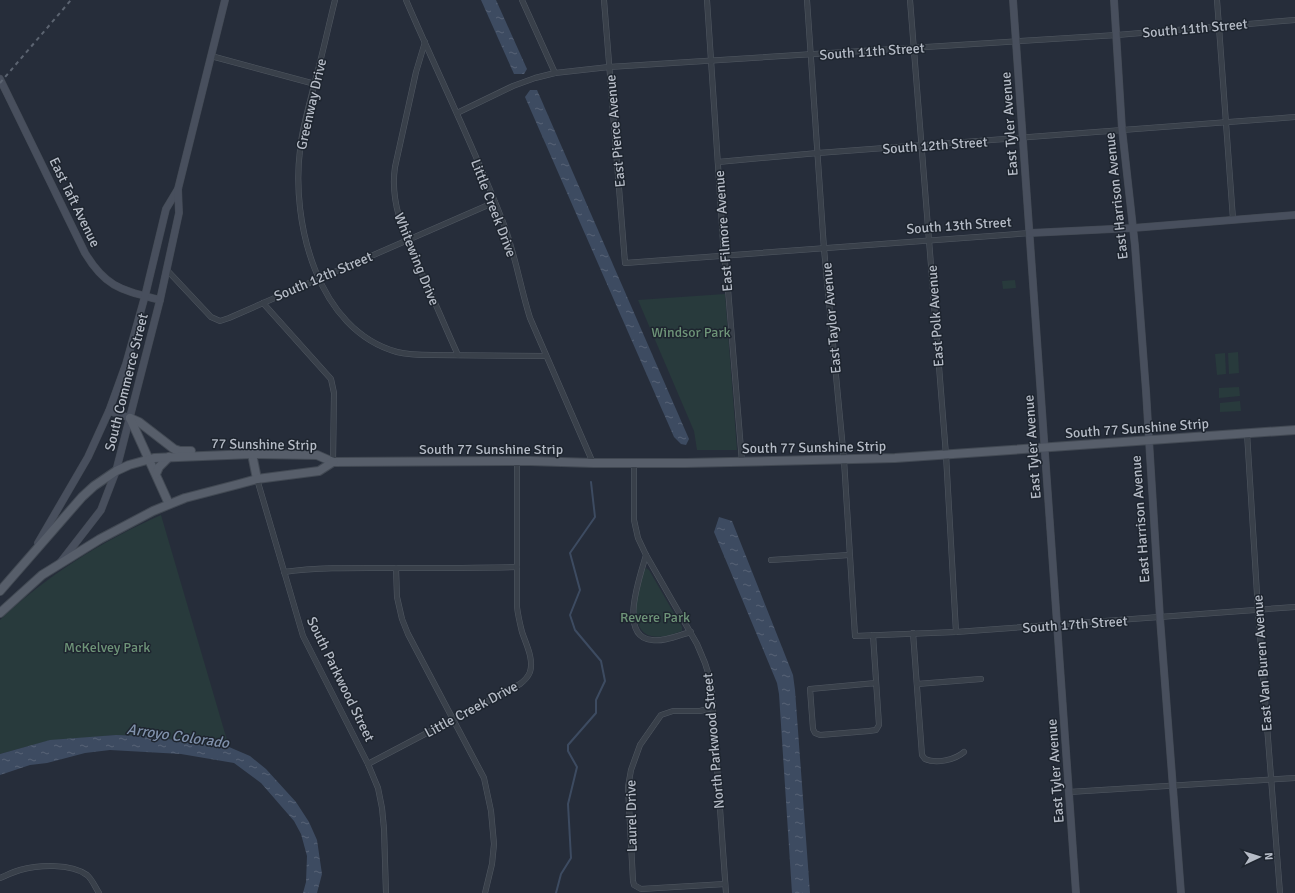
<svg xmlns="http://www.w3.org/2000/svg" width="1295" height="893" font-family="Signika,sans-serif">
	<style>
		.green { fill: #283a3c }
		.water { fill: url(#water-ripples) }
		.lines { fill: none; stroke-linecap: round; stroke-linejoin: round }
		.stream { stroke: #3d4b61; stroke-width: 2 }
		.street-casing { stroke: #515862; stroke-width: 6 }
		.secondary-casing { stroke: #424953; stroke-width: 8 }
		.primary-casing { stroke: #424953; stroke-width: 10 }
		.street { stroke: #39404a; stroke-width: 5 }
		.secondary { stroke: #484f5d; stroke-width: 7 }
		.primary { stroke: #575e6a; stroke-width: 8 }
		.rail { stroke: #5c6471; stroke-width: 2; stroke-dasharray: 4 4; stroke-linecap: butt }
		.labels { text-anchor: middle; stroke-width: 3; stroke-linejoin: round; paint-order: stroke }
		.street-label { font-size: 14px; fill: #b5bbc6; stroke: #1e252f }
		.park-label { font-size: 14px; fill: #6e9478; stroke: #1e252f }
		.water-label { font-size: 15px; font-style: italic; fill: #7f90aa; stroke: #1e252f }
	</style>
	<defs>
		<pattern id="water-ripples" width="26" height="14" patternUnits="userSpaceOnUse"><rect width="26" height="14" fill="#3d4b61"/><path d="M2 4q2-2 4 0t4 0M15 11q2-2 4 0t4 0" fill="none" stroke="#576376"/></pattern>
	</defs>
	<rect width="100%" height="100%" fill="#262d3a"/>
	<g class="green">
		<path d="M1015,280L1016,288L1003,289L1002,281Z"/>
		<path d="M725,294L737,450H697L694,431L638,300Z"/>
		<path d="M1238,352L1239,373L1229,374L1228,353Z"/>
		<path d="M1225,353L1226,374L1217,375L1215,354Z"/>
		<path d="M1239,387L1240,396L1219,398V388Z"/>
		<path d="M1240,401L1241,411L1220,412V403Z"/>
		<path d="M161,515L229,747L145,736L116,735L48,741L0,754V620C46,576 102,541 161,515Z"/>
		<path d="M646,568L649,570L682,627V631C667,637 644,643 638,623C636,618 635,613 636,607C637,595 641,583 644,571Z"/>
	</g>
	<g class="water">
		<path d="M481,0H496L527,69L524,74H514Z"/>
		<path d="M530,90H537L689,439L686,445L681,444L674,437L525,97Z"/>
		<path d="M719,517L732,521L793,675L795,690L810,893H792L779,694L777,683L714,532Z"/>
		<path d="M116,735L145,736L229,747L250,756L266,769L296,802L309,822L317,840L322,874L317,893H303L306,882L307,856L301,834L294,821L261,783L234,763L181,754L110,750L85,753L47,763L30,765L0,775V754L50,740Z"/>
	</g>
	<g class="lines">
		<path class="stream" d="M556,893L561,874L571,858L568,804L577,767L568,751V745L596,713V700L605,681L601,661L575,630L570,615L580,590L570,553L595,517L591,482"/>
		<defs>
			<g id="street">
				<path d="M335,0C328,28 322,57 314,85C309,107 302,128 300,150C291,222 317,330 397,352C408,355 421,355 433,355L546,356"/>
				<path d="M406,0C438,74 474,147 503,222C515,253 520,286 530,318L593,463"/>
				<path d="M522,0L555,73"/>
				<path d="M604,0L625,263L1030,233"/>
				<path d="M707,0L724,256L727,277L742,462"/>
				<path d="M807,0L824,249L844,460L855,636L956,632L1295,607"/>
				<path d="M910,0L946,455L956,632"/>
				<path d="M1217,0L1233,219"/>
				<path d="M425,42L416,72L395,167C389,207 408,241 423,276C435,302 446,329 458,355"/>
				<path d="M211,56L315,84"/>
				<path d="M457,113L513,86L535,78L555,73L609,67L1117,35L1295,20"/>
				<path d="M718,162L818,153L1295,117"/>
				<path d="M166,269L211,317L220,321L229,318L495,202"/>
				<path d="M263,303L331,379L334,393L333,462"/>
				<path d="M1247,433L1258,610L1280,893"/>
				<path d="M634,462V520L638,538L646,555L697,644L705,663L711,682L726,893"/>
				<path d="M257,479L303,636L368,764L378,788L382,808L384,829L386,893"/>
				<path d="M646,555C641,574 617,637 652,640C664,642 679,635 691,632"/>
				<path d="M771,560L849,555"/>
				<path d="M396,568L397,597L402,619L408,634L484,778L491,811L494,844L492,864L485,893"/>
				<path d="M284,572C321,567 359,568 397,568C437,568 477,568 517,567"/>
				<path d="M913,633L922,755L925,759C936,764 955,760 964,752"/>
				<path d="M873,635L879,725L876,730L869,731L820,735L815,733L813,729L810,689L876,683"/>
				<path d="M917,684L981,679"/>
				<path d="M712,708L700,711H673L661,715L640,745L631,770L628,787L633,881L634,885L641,889L725,884"/>
				<path d="M368,764L520,684C524,681 528,677 530,672C534,659 526,644 522,632C520,624 518,615 517,607V461"/>
				<path d="M1069,792L1295,778"/>
				<path d="M0,878C7,875 13,872 20,870C38,865 71,863 87,875C92,879 95,887 99,893"/>
			</g>
			<g id="secondary">
				<path d="M1013,0L1076,893"/>
				<path d="M1114,0L1122,129L1135,246L1146,391L1160,618L1181,893"/>
				<path d="M0,79L85,253C106,288 122,290 160,300"/>
				<path d="M1030,233L1133,228L1295,215"/>
				<path d="M109,411L130,418"/>
				<path d="M38,543L88,457L109,411L126,364L145,296L166,209L178,189"/>
				<path d="M60,563L101,510L116,471L160,300L179,213L178,189L225,0"/>
			</g>
			<g id="primary">
				<path d="M130,418L139,422L174,449L180,451H191"/>
				<path d="M130,418L169,504"/>
				<path d="M252,454L257,479"/>
				<path d="M156,474L159,467L169,457"/>
				<path d="M0,591L82,497L94,486L116,471L129,465L154,458L252,454L317,455L333,462L530,461L593,463H686L895,458L1295,430"/>
				<path d="M0,613L42,575L100,539L153,511L185,498L239,484L257,479L319,471L333,462"/>
			</g>
		</defs>
		<use href="#street" class="street-casing"/>
		<use href="#secondary" class="secondary-casing"/>
		<use href="#primary" class="primary-casing"/>
		<use href="#street" class="street"/>
		<use href="#secondary" class="secondary"/>
		<use href="#primary" class="primary"/>
		<path class="rail" d="M0,83L71,0"/>
	</g>
	<g class="labels">
		<g class="street-label">
			<text transform="translate(1195 28) rotate(-5)" y="5">South 11th Street</text>
			<text transform="translate(872 51) rotate(-4)" y="5">South 11th Street</text>
			<text transform="translate(311 104) rotate(-77)" y="5">Greenway Drive</text>
			<text transform="translate(1009 124) rotate(-94)" y="5">East Tyler Avenue</text>
			<text transform="translate(615 131) rotate(-95)" y="5">East Pierce Avenue</text>
			<text transform="translate(935 145) rotate(-4)" y="5">South 12th Street</text>
			<text transform="translate(1116 196) rotate(-96)" y="5">East Harrison Avenue</text>
			<text transform="translate(75 202) rotate(64)" y="5">East Taft Avenue</text>
			<text transform="translate(494 208) rotate(69)" y="5">Little Creek Drive</text>
			<text transform="translate(959 225) rotate(-4)" y="5">South 13th Street</text>
			<text transform="translate(723 231) rotate(-94)" y="5">East Filmore Avenue</text>
			<text transform="translate(417 259) rotate(68)" y="5">Whitewing Drive</text>
			<text transform="translate(323 276) rotate(-23)" y="5">South 12th Street</text>
			<text transform="translate(935 316) rotate(-94)" y="5">East Polk Avenue</text>
			<text transform="translate(831 318) rotate(-95)" y="5">East Taylor Avenue</text>
			<text transform="translate(126 382) rotate(-76)" y="5">South Commerce Street</text>
			<text transform="translate(1137 428) rotate(-4)" y="5">South 77 Sunshine Strip</text>
			<text transform="translate(264 444) rotate(1)" y="5">77 Sunshine Strip</text>
			<text transform="translate(814 447) rotate(-1)" y="5">South 77 Sunshine Strip</text>
			<text transform="translate(1032 447) rotate(-94)" y="5">East Tyler Avenue</text>
			<text x="491" y="454">South 77 Sunshine Strip</text>
			<text transform="translate(1140 519) rotate(-94)" y="5">East Harrison Avenue</text>
			<text transform="translate(1075 624) rotate(-4)" y="5">South 17th Street</text>
			<text transform="translate(1262 663) rotate(-94)" y="5">East Van Buren Avenue</text>
			<text transform="translate(341 679) rotate(64)" y="5">South Parkwood Street</text>
			<text transform="translate(471 709) rotate(-28)" y="5">Little Creek Drive</text>
			<text transform="translate(713 741) rotate(-95)" y="5">North Parkwood Street</text>
			<text transform="translate(1055 771) rotate(-94)" y="5">East Tyler Avenue</text>
			<text transform="translate(631 816) rotate(-91)" y="5">Laurel Drive</text>
		</g>
		<g class="park-label">
			<text x="691" y="337">Windsor Park</text>
			<text x="655" y="622">Revere Park</text>
			<text x="107" y="652">McKelvey Park</text>
		</g>
		<g class="water-label">
			<text transform="translate(178 736) rotate(8)" y="5">Arroyo Colorado</text>
		</g>
	</g>
	<g transform="translate(1259 857) rotate(86)" stroke="#1e252f" stroke-width="3" paint-order="stroke">
	<path d="M0-3L7 15L0 10L-7 15Z" fill="#b5bbc6"/>
	<text y="-6" font-size="11" font-weight="bold" text-anchor="middle" fill="#b5bbc6">N</text>
	</g>
</svg>
